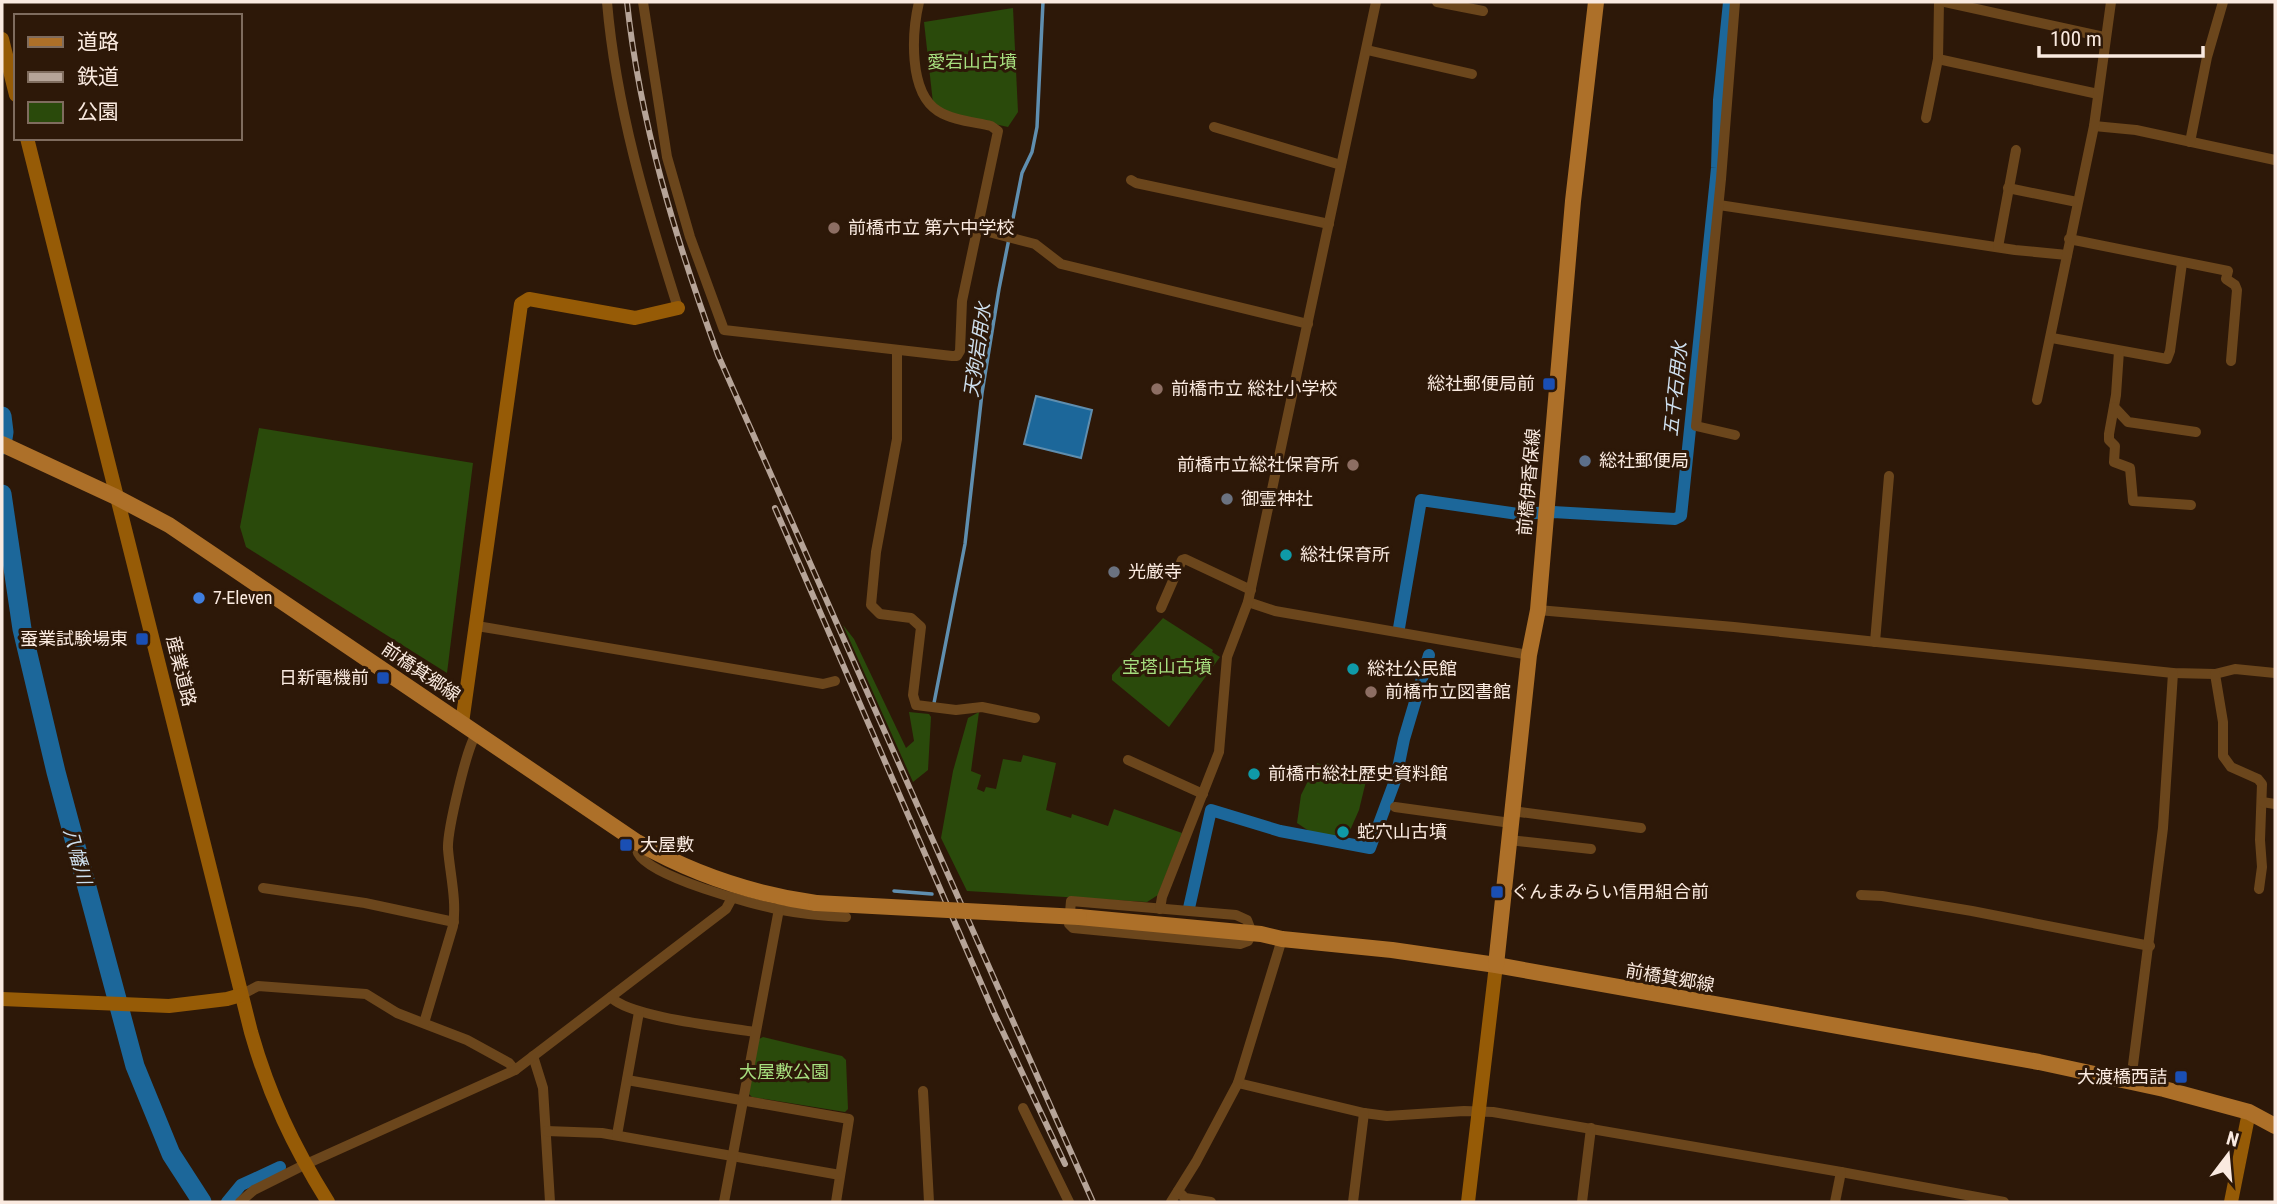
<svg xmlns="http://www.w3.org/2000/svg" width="2277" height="1204" font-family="'Roboto Condensed','Noto Sans JP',sans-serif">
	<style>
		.green { fill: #2a4a0b }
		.water { fill: #1c679a; stroke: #5f8eaf; stroke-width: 2 }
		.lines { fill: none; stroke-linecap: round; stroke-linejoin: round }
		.stream { stroke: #5f8eaf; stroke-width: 3.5 }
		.canal { stroke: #1c679a; stroke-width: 12 }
		.river { stroke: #1c679a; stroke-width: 19 }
		.street { stroke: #6b461c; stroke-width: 10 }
		.secondary { stroke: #965b06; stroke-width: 14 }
		.primary { stroke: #ad7029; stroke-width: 16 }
		.rail-casing { stroke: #b6a498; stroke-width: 6 }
		.rail { stroke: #2d1808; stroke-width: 3.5; stroke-dasharray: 10; stroke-linecap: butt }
		.primary-bridge { stroke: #ad7029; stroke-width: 16 }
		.education-dot { fill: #8d6e63; stroke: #2d1808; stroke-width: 2.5 }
		.transit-dot { fill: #1a4fb4; stroke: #2d1808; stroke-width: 2.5 }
		.service-dot { fill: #5c6f8a; stroke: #2d1808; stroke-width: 2.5 }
		.worship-dot { fill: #6b7280; stroke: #2d1808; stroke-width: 2.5 }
		.culture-dot { fill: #0f9aa8; stroke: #2d1808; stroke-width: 2.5 }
		.shop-dot { fill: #3f7fe0; stroke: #2d1808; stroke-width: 2.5 }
		.labels { text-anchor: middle; stroke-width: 6; stroke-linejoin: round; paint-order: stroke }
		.park-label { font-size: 18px; fill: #a7df7f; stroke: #2d1808 }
		.poi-label { font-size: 18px; fill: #faeae0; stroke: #2d1808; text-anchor: start }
		.street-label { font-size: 18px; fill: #faeae0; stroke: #2d1808 }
		.water-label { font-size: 19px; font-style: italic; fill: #cedfee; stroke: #2d1808 }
	</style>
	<rect width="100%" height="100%" fill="#2d1808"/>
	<g class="green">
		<path d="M1013,8L1018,112L1008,127L949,114L933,103L924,22Z"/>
		<path d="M259,428L473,463L447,673L246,547L240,527Z"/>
		<path d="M1163,618L1213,650L1212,652L1220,657L1169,727L1112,680V675Z"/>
		<path d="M843,625L854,639L906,748L914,741L909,712L929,714L931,717L928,770L913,782Z"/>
		<path d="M979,712L971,771L981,775L977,789L984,792L986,787L996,789L1003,759L1021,762L1023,755L1056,763L1046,810L1071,818L1072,814L1108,826L1114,809L1182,833L1158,895L1147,902L967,891L941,838L953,771L968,718Z"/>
		<path d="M1317,763L1366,781L1359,810L1344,844L1315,835L1297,823L1301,795Z"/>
		<path d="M763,1037L842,1056L846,1060L848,1109L845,1112L752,1097L749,1094L757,1040Z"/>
	</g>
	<path class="water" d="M1036,396L1092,410L1081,458L1024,444Z"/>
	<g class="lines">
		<g class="stream">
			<path d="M934,703L965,544L982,393L999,289L1022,173L1032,152L1037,127L1043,2"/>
			<path d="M894,891L932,894"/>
		</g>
		<g class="canal">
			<path d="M1399,628L1421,500L1518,514L1553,512L1675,519L1681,516L1717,168L1719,100L1729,2"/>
			<path d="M1189,908L1211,810L1280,831L1370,848L1396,778L1404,739L1429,655"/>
			<path d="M227,1202L241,1185L280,1167"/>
		</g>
		<g class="river">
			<path d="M2,416L4,432L2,445"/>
			<path d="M2,494L22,629L56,772L135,1066L171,1154L202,1202"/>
		</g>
		<g class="street">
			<path d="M607,2C616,107 646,207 678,308"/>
			<path d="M643,2L667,157L690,237L724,330L952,356H957L960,351L962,301L998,131L991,126C974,122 952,120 938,111C908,92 912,32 919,2"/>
			<path d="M1437,2L1483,11"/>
			<path d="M1939,2L1938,59L2098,94"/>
			<path d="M1945,2L2104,37"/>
			<path d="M1367,50L1472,74"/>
			<path d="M1926,118L1938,59"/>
			<path d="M2094,126L2136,130L2275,160"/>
			<path d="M1214,127L1341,165"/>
			<path d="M2190,142L2207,57L2223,2"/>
			<path d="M1131,180L1136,183L1329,224"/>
			<path d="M2008,188L2077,202"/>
			<path d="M1719,205L2015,250L2067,255"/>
			<path d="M977,229L1035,244L1061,264L1308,324"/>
			<path d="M2069,239L2228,271L2226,279L2235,285L2237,290L2231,361"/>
			<path d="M1998,247L2016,150"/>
			<path d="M2052,338L2167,359L2170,351L2182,263"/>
			<path d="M897,350V439L876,552L871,605L880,614L911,618L921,627L913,695L916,705L956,710L982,707L1035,718"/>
			<path d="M2119,351L2116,395L2109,434V440L2115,446L2114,462L2130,468L2133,501L2191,505"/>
			<path d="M2037,400L2094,126L2111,2"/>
			<path d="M2114,407L2128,422L2196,432"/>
			<path d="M1735,435L1696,426L1721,179L1735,2"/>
			<path d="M1248,602L1275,611L1529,655"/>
			<path d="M1161,608L1182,560L1185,559L1251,590"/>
			<path d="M1538,610L1734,627L2173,673L2215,674L2235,669L2275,673"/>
			<path d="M477,626L823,684L835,681"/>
			<path d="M1875,642L1889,476"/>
			<path d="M2215,674L2223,722V756L2231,767L2258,779L2262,784L2260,840L2262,867L2259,889"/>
			<path d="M1128,760L1203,794"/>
			<path d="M2262,802L2275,804"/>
			<path d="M1395,807L1511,823"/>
			<path d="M1512,811L1641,828"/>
			<path d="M1509,840L1591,849"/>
			<path d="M637,842C637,847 636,848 638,853C650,877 754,905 782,910C803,914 824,916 846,917"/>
			<path d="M263,888L365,903L454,922"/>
			<path d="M1861,895L1882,896L1972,911L2150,946"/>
			<path d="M1071,901L1236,915L1247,920L1252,933L1248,941L1240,944L1073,928L1069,924Z"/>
			<path d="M1160,909L1162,897L1219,752L1227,657L1248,602L1376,2"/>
			<path d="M241,995L258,986L366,994L397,1013L467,1040L509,1063L515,1070"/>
			<path d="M611,997C628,1017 725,1027 755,1032"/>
			<path d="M424,1023L453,926C457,901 450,874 448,849C447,832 467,745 477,733"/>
			<path d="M533,1056L543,1088L550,1202"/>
			<path d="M627,1080L849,1119L836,1202"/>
			<path d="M2131,1081L2163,828L2173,673"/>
			<path d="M1238,1083L1364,1113L1387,1116L1464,1111L1493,1112L1841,1172L2004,1202"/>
			<path d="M923,1091L929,1202"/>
			<path d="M1023,1108L1069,1202"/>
			<path d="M546,1131L602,1133L840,1175"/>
			<path d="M617,1135L639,1012"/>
			<path d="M1178,1191L1185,1198L1211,1202"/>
			<path d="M240,1202L254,1190L304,1165L515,1070L726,909L732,898"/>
			<path d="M724,1202L779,909"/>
			<path d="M1171,1202L1196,1162L1238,1083L1282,939"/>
			<path d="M1353,1202L1364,1113"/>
			<path d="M1582,1202L1591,1128"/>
			<path d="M1835,1202L1841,1172"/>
		</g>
		<g class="secondary">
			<path d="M2,39L16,95"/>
			<path d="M27,138L251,1032C269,1095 293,1146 328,1202"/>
			<path d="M462,723L521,304L529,299L635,318L678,308"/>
			<path d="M2,999L169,1006L227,999L241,995"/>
			<path d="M1468,1202L1496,965"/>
			<path d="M2231,1202L2249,1112"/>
		</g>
		<g class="primary">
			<path d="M2,444L116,497L169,525L637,842C693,874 752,894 816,903"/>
			<path d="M1079,917L1261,934L1282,939L1392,950L1496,965L2039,1062L2164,1089L2249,1112L2275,1126"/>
			<path d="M1496,965L1529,655L1538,610L1573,201L1596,2"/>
		</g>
		<defs>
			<g id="rail">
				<path d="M627,2C640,124 676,240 718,355L1093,1202"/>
				<path d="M775,508L994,1013L1065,1164"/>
			</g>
		</defs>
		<use href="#rail" class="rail-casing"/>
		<use href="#rail" class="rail"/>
		<path class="primary-bridge" d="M816,903L1079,917"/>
	</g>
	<g class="education-dot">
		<circle cx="834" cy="228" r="7"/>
		<circle cx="1157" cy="389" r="7"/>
		<circle cx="1353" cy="465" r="7"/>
		<circle cx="1371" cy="692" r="7"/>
	</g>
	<g class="transit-dot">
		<rect x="1542" y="377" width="14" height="14" rx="3.5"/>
		<rect x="135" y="632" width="14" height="14" rx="3.5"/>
		<rect x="376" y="671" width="14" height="14" rx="3.5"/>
		<rect x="619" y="838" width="14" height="14" rx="3.5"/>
		<rect x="1490" y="885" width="14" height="14" rx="3.5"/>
		<rect x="2174" y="1070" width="14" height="14" rx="3.5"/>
	</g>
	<circle class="service-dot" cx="1585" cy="461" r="7"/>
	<g class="worship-dot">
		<circle cx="1227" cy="499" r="7"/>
		<circle cx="1114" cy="572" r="7"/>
	</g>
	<g class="culture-dot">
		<circle cx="1286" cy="555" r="7"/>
		<circle cx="1353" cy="669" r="7"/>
		<circle cx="1254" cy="774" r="7"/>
		<circle cx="1343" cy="832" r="7"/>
	</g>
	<circle class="shop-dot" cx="199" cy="598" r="7"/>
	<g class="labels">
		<g class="park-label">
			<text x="972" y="68">愛宕山古墳</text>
			<text x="1167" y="673">宝塔山古墳</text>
			<text x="784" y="1078">大屋敷公園</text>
		</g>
		<g class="poi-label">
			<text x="848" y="234">前橋市立 第六中学校</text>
			<text x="1535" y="390" text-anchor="end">総社郵便局前</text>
			<text x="1171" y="395">前橋市立 総社小学校</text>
			<text x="1599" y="467">総社郵便局</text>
			<text x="1339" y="471" text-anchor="end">前橋市立総社保育所</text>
			<text x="1241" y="505">御霊神社</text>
			<text x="1300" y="561">総社保育所</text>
			<text x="1128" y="578">光厳寺</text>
			<text x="213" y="604">7-Eleven</text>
			<text x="128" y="645" text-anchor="end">蚕業試験場東</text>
			<text x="1367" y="675">総社公民館</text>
			<text x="369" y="684" text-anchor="end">日新電機前</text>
			<text x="1385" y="698">前橋市立図書館</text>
			<text x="1268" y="780">前橋市総社歴史資料館</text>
			<text x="1357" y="838">蛇穴山古墳</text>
			<text x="640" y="851">大屋敷</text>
			<text x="1511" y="898">ぐんまみらい信用組合前</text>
			<text x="2167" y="1083" text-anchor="end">大渡橋西詰</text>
		</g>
		<g class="street-label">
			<text transform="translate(1529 482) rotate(-85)" y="6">前橋伊香保線</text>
			<text transform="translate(181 671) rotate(76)" y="6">産業道路</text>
			<text transform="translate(421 672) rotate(34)" y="6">前橋箕郷線</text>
			<text transform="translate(1670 978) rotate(10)" y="6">前橋箕郷線</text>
		</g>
		<g class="water-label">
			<text transform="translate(977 350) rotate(-82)" y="7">天狗岩用水</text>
			<text transform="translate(1675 389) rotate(-84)" y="7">五千石用水</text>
			<text transform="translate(78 856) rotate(75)" y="7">八幡川</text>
		</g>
	</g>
	<rect width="2277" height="1204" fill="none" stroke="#faeae0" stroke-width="7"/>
	<rect x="14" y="14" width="228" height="126" fill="#2d1808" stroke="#7f6c5e" stroke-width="2"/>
	<rect x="28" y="37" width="35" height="10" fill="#ad7029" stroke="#7f6c5e" stroke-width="2"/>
	<text x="77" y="49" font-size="21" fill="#faeae0">道路</text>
	<rect x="28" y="72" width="35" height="10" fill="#b6a498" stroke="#7f6c5e" stroke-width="2"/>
	<text x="77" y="84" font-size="21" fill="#faeae0">鉄道</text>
	<rect x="28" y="102" width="35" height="21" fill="#2a4a0b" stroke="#7f6c5e" stroke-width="2"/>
	<text x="77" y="119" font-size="21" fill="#faeae0">公園</text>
	<g transform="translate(2228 1155) rotate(16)" stroke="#2d1808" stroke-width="5" paint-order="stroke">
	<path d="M0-5L12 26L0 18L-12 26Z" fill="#faeae0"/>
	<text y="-10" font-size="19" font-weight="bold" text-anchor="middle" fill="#faeae0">N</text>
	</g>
	<path d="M2039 46v10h164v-10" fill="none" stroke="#faeae0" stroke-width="3.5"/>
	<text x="2050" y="46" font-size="21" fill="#faeae0" stroke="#2d1808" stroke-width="5" paint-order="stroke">100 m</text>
</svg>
